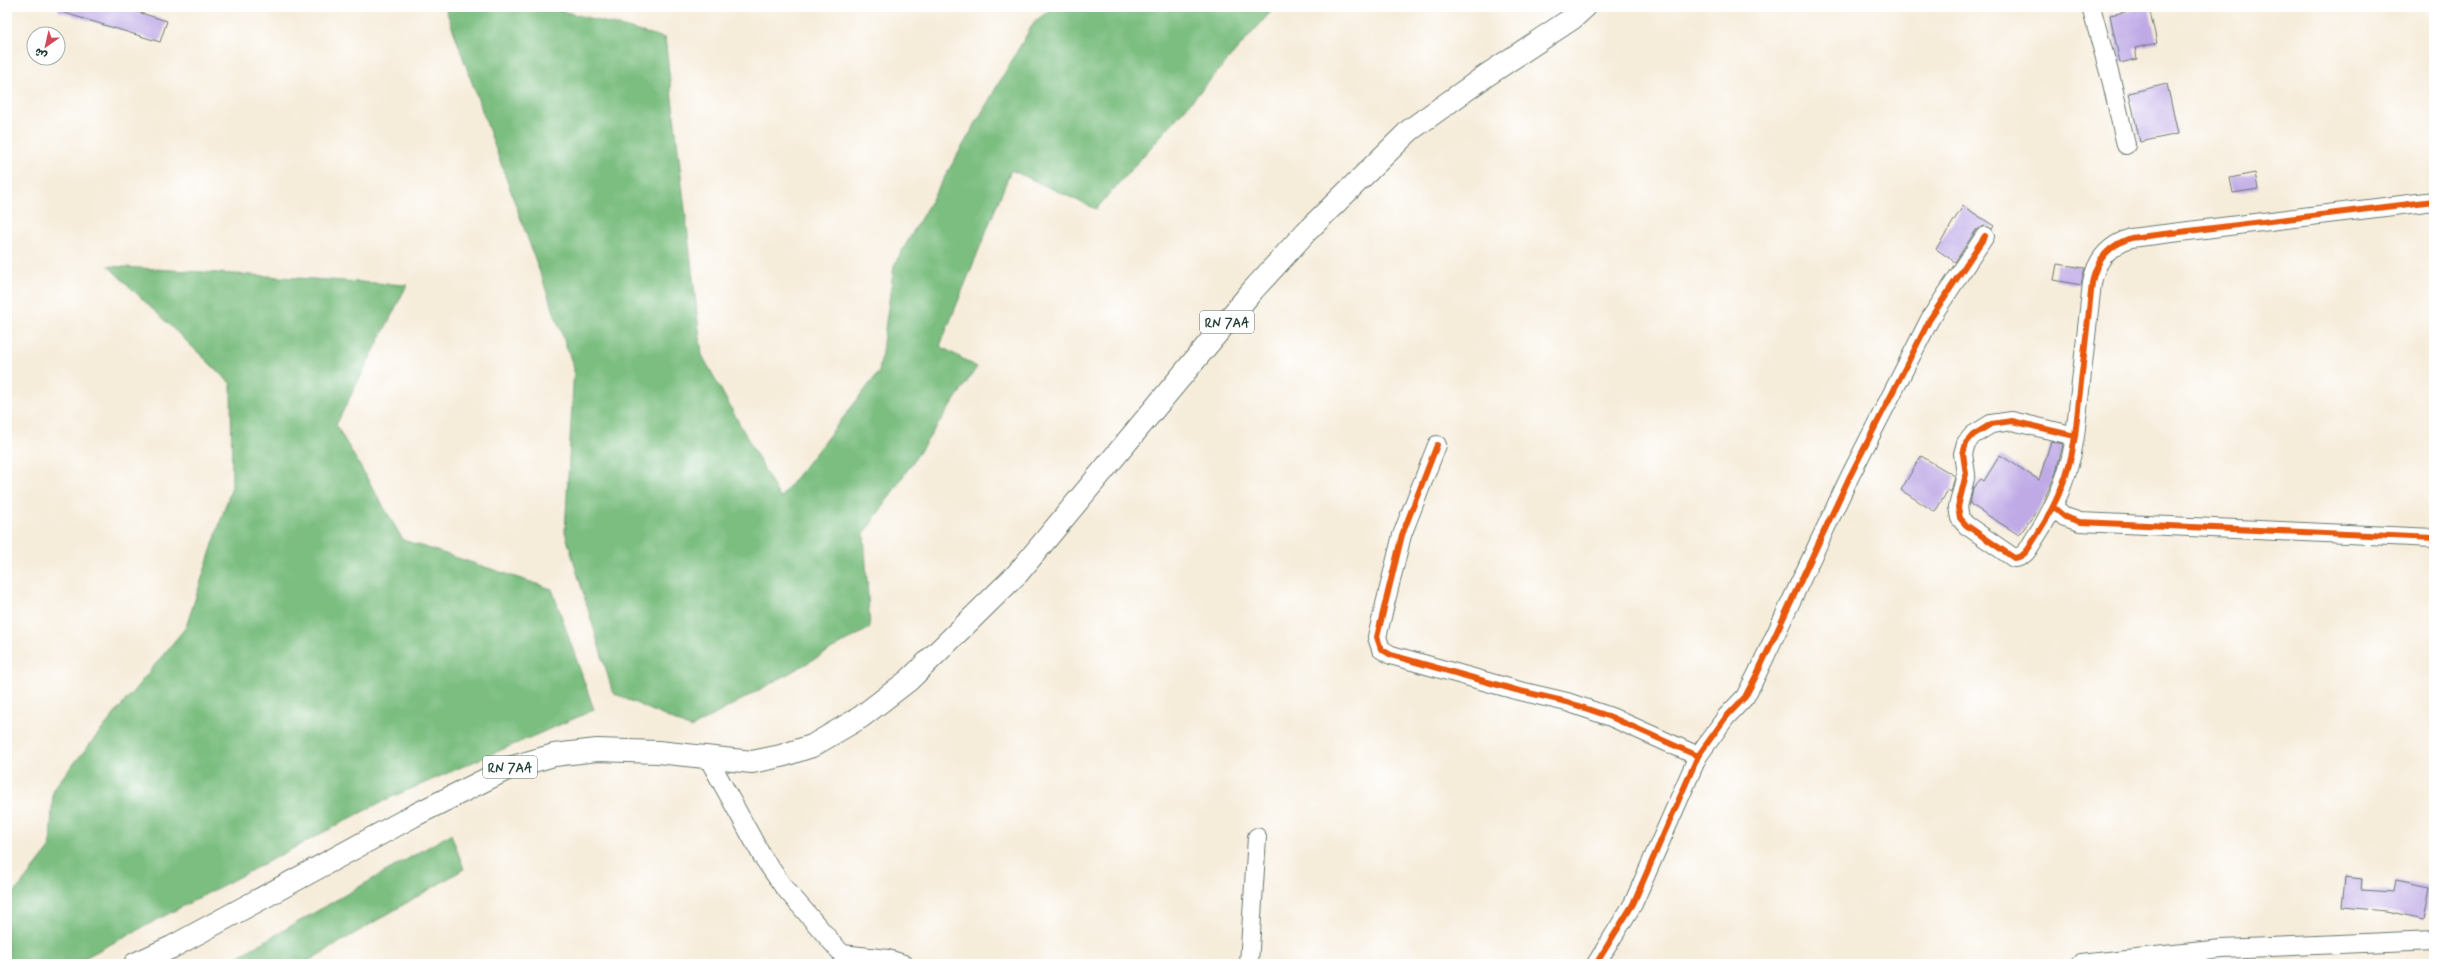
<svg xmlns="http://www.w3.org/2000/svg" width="2441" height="971" font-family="Mynerve,'Playpen Sans Arabic',sans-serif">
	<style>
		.forest { fill: #7bbe80; stroke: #4d7e5a }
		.building { fill: #bfaae6 }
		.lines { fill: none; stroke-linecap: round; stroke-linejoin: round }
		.minor-casing { stroke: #6a7a6e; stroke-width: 20 }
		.primary-casing { stroke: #6a7a6e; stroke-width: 24 }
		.minor { stroke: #fff; stroke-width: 18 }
		.primary { stroke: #fff; stroke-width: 22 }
		.cycleway-casing { stroke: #fff; stroke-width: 8 }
		.cycleway { stroke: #e8590c; stroke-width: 6 }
		.labels { text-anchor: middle; stroke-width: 3.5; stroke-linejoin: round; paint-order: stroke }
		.shield { fill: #fff; stroke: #627771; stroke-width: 1 }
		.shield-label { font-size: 13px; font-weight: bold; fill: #1f3d34 }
	</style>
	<rect width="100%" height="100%" fill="#fff"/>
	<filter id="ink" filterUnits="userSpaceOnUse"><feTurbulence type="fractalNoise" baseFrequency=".025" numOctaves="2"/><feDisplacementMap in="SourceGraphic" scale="8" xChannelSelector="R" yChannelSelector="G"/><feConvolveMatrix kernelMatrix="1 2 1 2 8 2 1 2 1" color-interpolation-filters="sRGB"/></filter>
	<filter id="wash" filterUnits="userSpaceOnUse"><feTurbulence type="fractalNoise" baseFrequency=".012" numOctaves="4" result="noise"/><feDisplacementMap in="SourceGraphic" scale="16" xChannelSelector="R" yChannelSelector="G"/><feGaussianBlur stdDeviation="0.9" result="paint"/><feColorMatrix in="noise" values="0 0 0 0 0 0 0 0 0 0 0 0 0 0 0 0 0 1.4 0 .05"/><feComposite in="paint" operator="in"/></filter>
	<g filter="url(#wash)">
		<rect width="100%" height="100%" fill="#f6ecda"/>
		<g class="forest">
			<path d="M445,7H547L665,38L702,355L780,498L879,372L894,265L1034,22L1054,7H1275L1096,209L1011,170L940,346L977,367L864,534L870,628L691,728L613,693L565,532L574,368Z"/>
			<path d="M108,266L407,285L336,425L403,540L552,589L594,710L385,800L73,964H7V902L50,848L53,789L186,627L232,486L231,384Z"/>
			<path d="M451,834L464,869L303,964H225Z"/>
		</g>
		<g id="blocks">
			<g class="building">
				<path d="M59,7H121L167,21L160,42L58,11Z"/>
				<path d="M2149,7L2157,43L2135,48L2137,59L2120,63L2110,15Z"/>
				<path d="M2167,84L2178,134L2140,142L2129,93Z"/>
				<path d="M2255,173L2258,189L2233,193L2230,178Z"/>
				<path d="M1963,206L1994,226L1992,229L1985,226L1976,230L1955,262L1936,249Z"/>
				<path d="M2057,264L2085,268L2081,285L2054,280Z"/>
				<path d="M2051,441L2063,444L2056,473L2042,504L2019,535L1970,504L1973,488L1981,479L1984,481L2000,455L2039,480Z"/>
				<path d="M1921,456L1955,476L1951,492L1948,490L1935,512L1901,490Z"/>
				<path d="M2345,877L2362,879L2361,890L2394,892L2396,880L2430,887L2424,919L2386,911L2342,907Z"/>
			</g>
		</g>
	</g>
	<g filter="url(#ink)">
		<use href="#blocks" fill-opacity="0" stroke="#6a7a6e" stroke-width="1"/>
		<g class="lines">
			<defs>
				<g id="minor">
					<path d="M2091,7L2112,83L2126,145"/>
					<path d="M2075,436L2012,421L1991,424L1973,435L1966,443L1963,454L1966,474L1958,507L1960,518L1966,525L2014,558C2026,557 2029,547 2035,538C2056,506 2070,474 2075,436L2092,283C2096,260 2109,245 2131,238L2434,201"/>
					<path d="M1437,445L1402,535L1377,637L1381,649L1391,655L1516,690L1567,702L1611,717L1698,756"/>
					<path d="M2053,507L2065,517L2080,522L2434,538"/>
					<path d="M708,758L762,856L783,886L842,954L845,964"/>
					<path d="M842,954L888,959L904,964"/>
					<path d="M1249,964L1257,837"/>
					<path d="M1596,964L1633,904L1698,756L1726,717L1745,697L1756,676L1850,476L1930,319L1985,236"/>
					<path d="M2080,964L2222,949L2434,940"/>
				</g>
				<path id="primary" d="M135,964L172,947L413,816L509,768L554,755L597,750L658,752L752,762L781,756L812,746L861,717L909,680L1018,573L1253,290L1306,232L1410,130L1487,75L1573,18L1585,7"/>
			</defs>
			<use href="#minor" class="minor-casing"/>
			<use href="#primary" class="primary-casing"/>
			<use href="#minor" class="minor"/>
			<use href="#primary" class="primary"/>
			<defs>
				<g id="cycleway">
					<path d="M2075,436L2012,421L1991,424L1973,435L1966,443L1963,454L1966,474L1958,507L1960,518L1966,525L2014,558C2026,557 2029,547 2035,538C2056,506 2070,474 2075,436L2092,283C2096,260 2109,245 2131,238L2434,201"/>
					<path d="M1437,445L1402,535L1377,637L1381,649L1391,655L1516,690L1567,702L1611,717L1698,756"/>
					<path d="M2053,507L2065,517L2080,522L2434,538"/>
					<path d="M1596,964L1633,904L1698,756L1726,717L1745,697L1756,676L1850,476L1930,319L1985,236"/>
				</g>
			</defs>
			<use href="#cycleway" class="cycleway-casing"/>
			<use href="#cycleway" class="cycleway"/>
		</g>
	</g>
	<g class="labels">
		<g class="shield">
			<rect x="1200" y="311" width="54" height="22" rx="3"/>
			<rect x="483" y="756" width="54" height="22" rx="3"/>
		</g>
		<g class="shield-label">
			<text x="1227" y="327">RN 7AA</text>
			<text x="510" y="772">RN 7AA</text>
		</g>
	</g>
	<rect width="2441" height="971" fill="none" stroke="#fff" stroke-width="24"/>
	<g transform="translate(46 46) rotate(214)"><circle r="19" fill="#ffffff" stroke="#a5b1ae"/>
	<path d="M0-3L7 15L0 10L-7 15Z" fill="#d1495b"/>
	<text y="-6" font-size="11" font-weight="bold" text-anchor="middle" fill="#1f3d34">ش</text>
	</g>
</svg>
